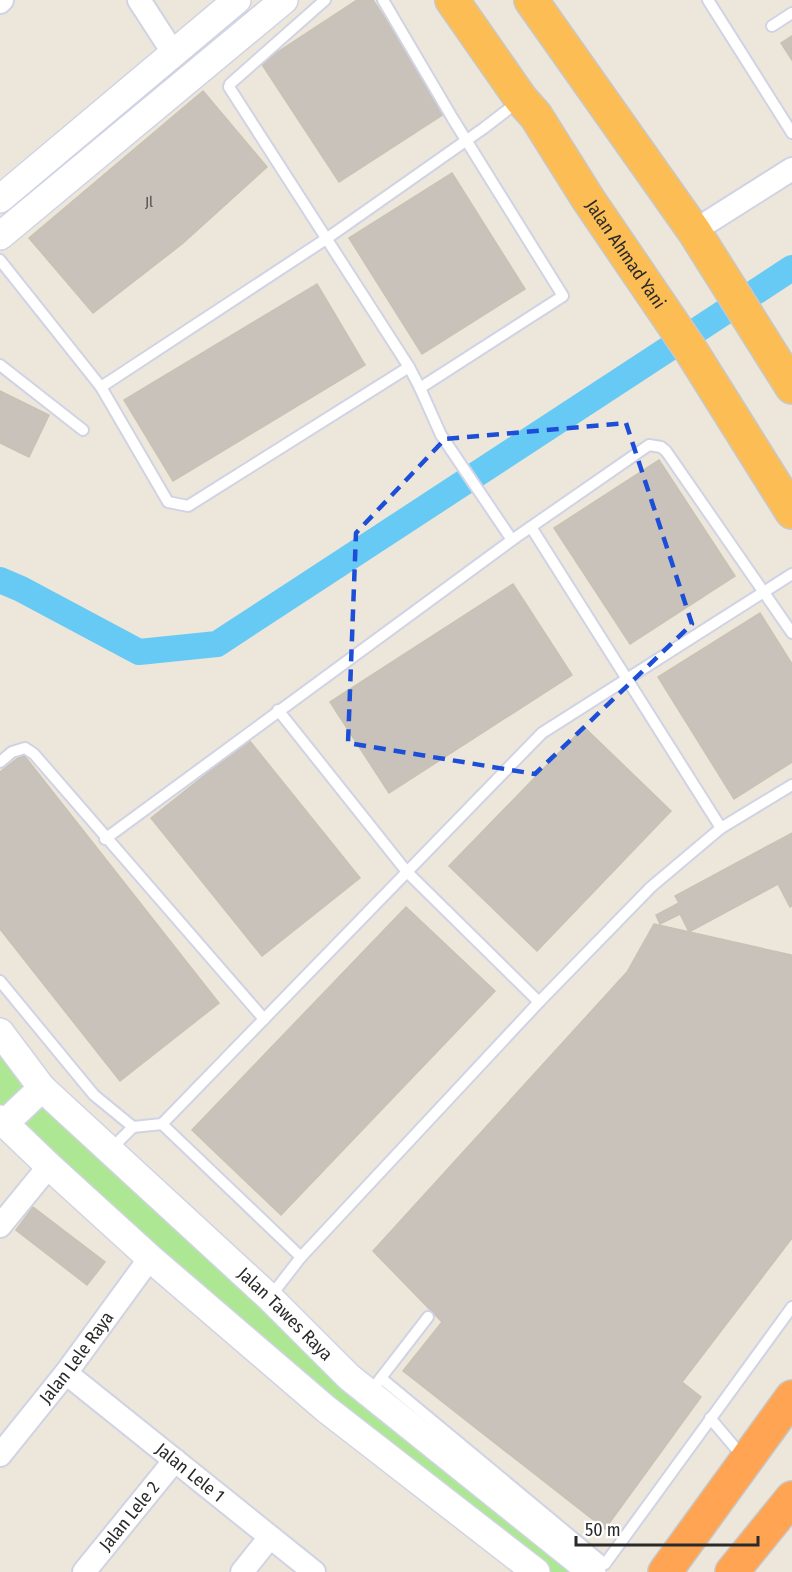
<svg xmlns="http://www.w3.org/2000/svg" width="792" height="1572" font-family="'Fira Sans Condensed',sans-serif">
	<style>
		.green { fill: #ade793 }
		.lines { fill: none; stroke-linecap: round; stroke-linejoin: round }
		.canal { stroke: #67caf5; stroke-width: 26 }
		.building { fill: #c8c2ba; stroke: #c8c2b4; stroke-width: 1.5 }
		.service-casing { stroke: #d0d3e4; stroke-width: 14 }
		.minor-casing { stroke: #d0d3e4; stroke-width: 26 }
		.tertiary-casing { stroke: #d0d3e4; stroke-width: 30 }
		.trunk-casing { stroke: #c8c8c8; stroke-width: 36 }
		.motorway-casing { stroke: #c8c8c8; stroke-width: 36 }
		.service { stroke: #fff; stroke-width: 10 }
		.minor { stroke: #fff; stroke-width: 22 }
		.tertiary { stroke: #fff; stroke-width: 27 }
		.trunk { stroke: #fcbe54; stroke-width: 33 }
		.motorway { stroke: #ffa453; stroke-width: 33 }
		.marked { fill: none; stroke: #1d4ed8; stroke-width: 4.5; stroke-dasharray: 12 8; stroke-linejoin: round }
		.labels { text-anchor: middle; stroke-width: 4.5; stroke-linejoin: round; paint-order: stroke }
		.number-label { font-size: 15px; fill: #52504e }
		.street-label { font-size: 18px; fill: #2a2a2a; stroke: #fff }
	</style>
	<rect width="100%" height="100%" fill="#ede6da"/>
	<path class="green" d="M0,1032L110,1150L592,1572H536L0,1119Z"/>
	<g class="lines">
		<path class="canal" d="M0,580L21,589L139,652L217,644L792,268"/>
	</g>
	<g class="building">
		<path d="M357,0H373L447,112L339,182L261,63Z"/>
		<path d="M792,36V60L781,43Z"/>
		<path d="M203,91L267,167L182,244L93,313L29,238Z"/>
		<path d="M452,173L525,289L422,354L349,238Z"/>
		<path d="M317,284L365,365L173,481L124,400Z"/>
		<path d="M0,391L49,415L29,457L0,443Z"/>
		<path d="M659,460L735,576L630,644L554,528Z"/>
		<path d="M513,584L572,675L389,793L330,702Z"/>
		<path d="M760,613L792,664V762L734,799L658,677Z"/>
		<path d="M584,727L671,811L537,951L449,866Z"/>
		<path d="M249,740L360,878L262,956L151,818Z"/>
		<path d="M23,754L219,1003L120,1081L0,929V772Z"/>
		<path d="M792,833V906L790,907L778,884L689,932L680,914L660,924L656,915L679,903L675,896Z"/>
		<path d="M406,907L495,991L281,1215L192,1130Z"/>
		<path d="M654,924L791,955L792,958V1238L682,1382L701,1397L605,1529L403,1371L442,1322L373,1251L627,972Z"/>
		<path d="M33,1207L105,1262L87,1285L16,1230Z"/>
	</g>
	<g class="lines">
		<defs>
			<g id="service">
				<path d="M325,0L230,84L229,87L409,367L420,388L441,435L512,540"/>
				<path d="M383,0L453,119L563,296L420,388"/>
				<path d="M708,0L792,133"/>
				<path d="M772,26L792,13"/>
				<path d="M0,260L101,387L168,502L188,506L409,367"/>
				<path d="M0,365L83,430"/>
				<path d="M101,387L326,239L484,128L519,101"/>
				<path d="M531,527L721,828"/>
				<path d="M278,710L407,872L539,1002"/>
				<path d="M0,762L12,752L25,748L34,754L264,1019"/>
				<path d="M105,839L512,540L649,445L661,447L666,451L792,633"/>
				<path d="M0,981L94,1095L133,1127"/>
				<path d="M162,1124L301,1257"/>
				<path d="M110,1150L133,1127L162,1124L542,733L792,574"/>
				<path d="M270,1297L301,1257L539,1002L651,887L721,828L792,785"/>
				<path d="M381,1378L605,1564L792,1307"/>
				<path d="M377,1383L428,1317"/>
				<path d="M710,1418L743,1457"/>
			</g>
			<g id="minor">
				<path d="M139,0L174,54"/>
				<path d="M0,2L2,0"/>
				<path d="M694,231L792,169"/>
				<path d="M0,1226L49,1166"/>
				<path id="s1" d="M66,1373L314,1572"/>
				<path id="s2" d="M0,1455L66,1373L150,1258"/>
				<path id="s3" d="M84,1572L175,1460"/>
				<path d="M242,1572L270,1537"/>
			</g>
			<g id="tertiary">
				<path d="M0,199L237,0"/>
				<path d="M0,236L284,0"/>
				<path id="s4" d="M0,1032L42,1088L269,1297L349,1377L592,1572"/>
				<path d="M0,1119L49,1166L150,1258L326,1409L536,1572"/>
				<path d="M4,1124L42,1088"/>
			</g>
			<g id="trunk">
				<path id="s5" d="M452,0L521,99L536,116L588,199L690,349L792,512"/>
				<path d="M531,0L694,231L792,387"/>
			</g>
			<g id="motorway">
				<path d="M665,1572L792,1397"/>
				<path d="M732,1572L792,1498"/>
			</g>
		</defs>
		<use href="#service" class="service-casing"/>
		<use href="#minor" class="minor-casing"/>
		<use href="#tertiary" class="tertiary-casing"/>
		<use href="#trunk" class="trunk-casing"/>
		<use href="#motorway" class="motorway-casing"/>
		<use href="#service" class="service"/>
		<use href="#minor" class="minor"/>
		<use href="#tertiary" class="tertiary"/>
		<use href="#trunk" class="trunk"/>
		<use href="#motorway" class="motorway"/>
	</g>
	<path class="marked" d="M626,423L692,624L535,774L348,743L356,533L445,439Z"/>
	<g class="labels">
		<g class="number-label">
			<text x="149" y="207">Jl</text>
		</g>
		<g class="street-label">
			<text dy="6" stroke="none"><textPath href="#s5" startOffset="308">Jalan Ahmad Yani</textPath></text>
			<text dy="6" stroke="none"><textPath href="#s4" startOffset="402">Jalan Tawes Raya</textPath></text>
			<text dy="6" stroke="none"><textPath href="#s2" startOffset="124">Jalan Lele Raya</textPath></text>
			<text dy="6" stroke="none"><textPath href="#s1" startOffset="159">Jalan Lele 1</textPath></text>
			<text dy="6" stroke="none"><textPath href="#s3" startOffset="72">Jalan Lele 2</textPath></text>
		</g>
	</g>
	<path d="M576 1536v9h182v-9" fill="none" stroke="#2a2a2a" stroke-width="3"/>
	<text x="585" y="1536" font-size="18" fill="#2a2a2a" stroke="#ffffff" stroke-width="4.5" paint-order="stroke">50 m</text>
</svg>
